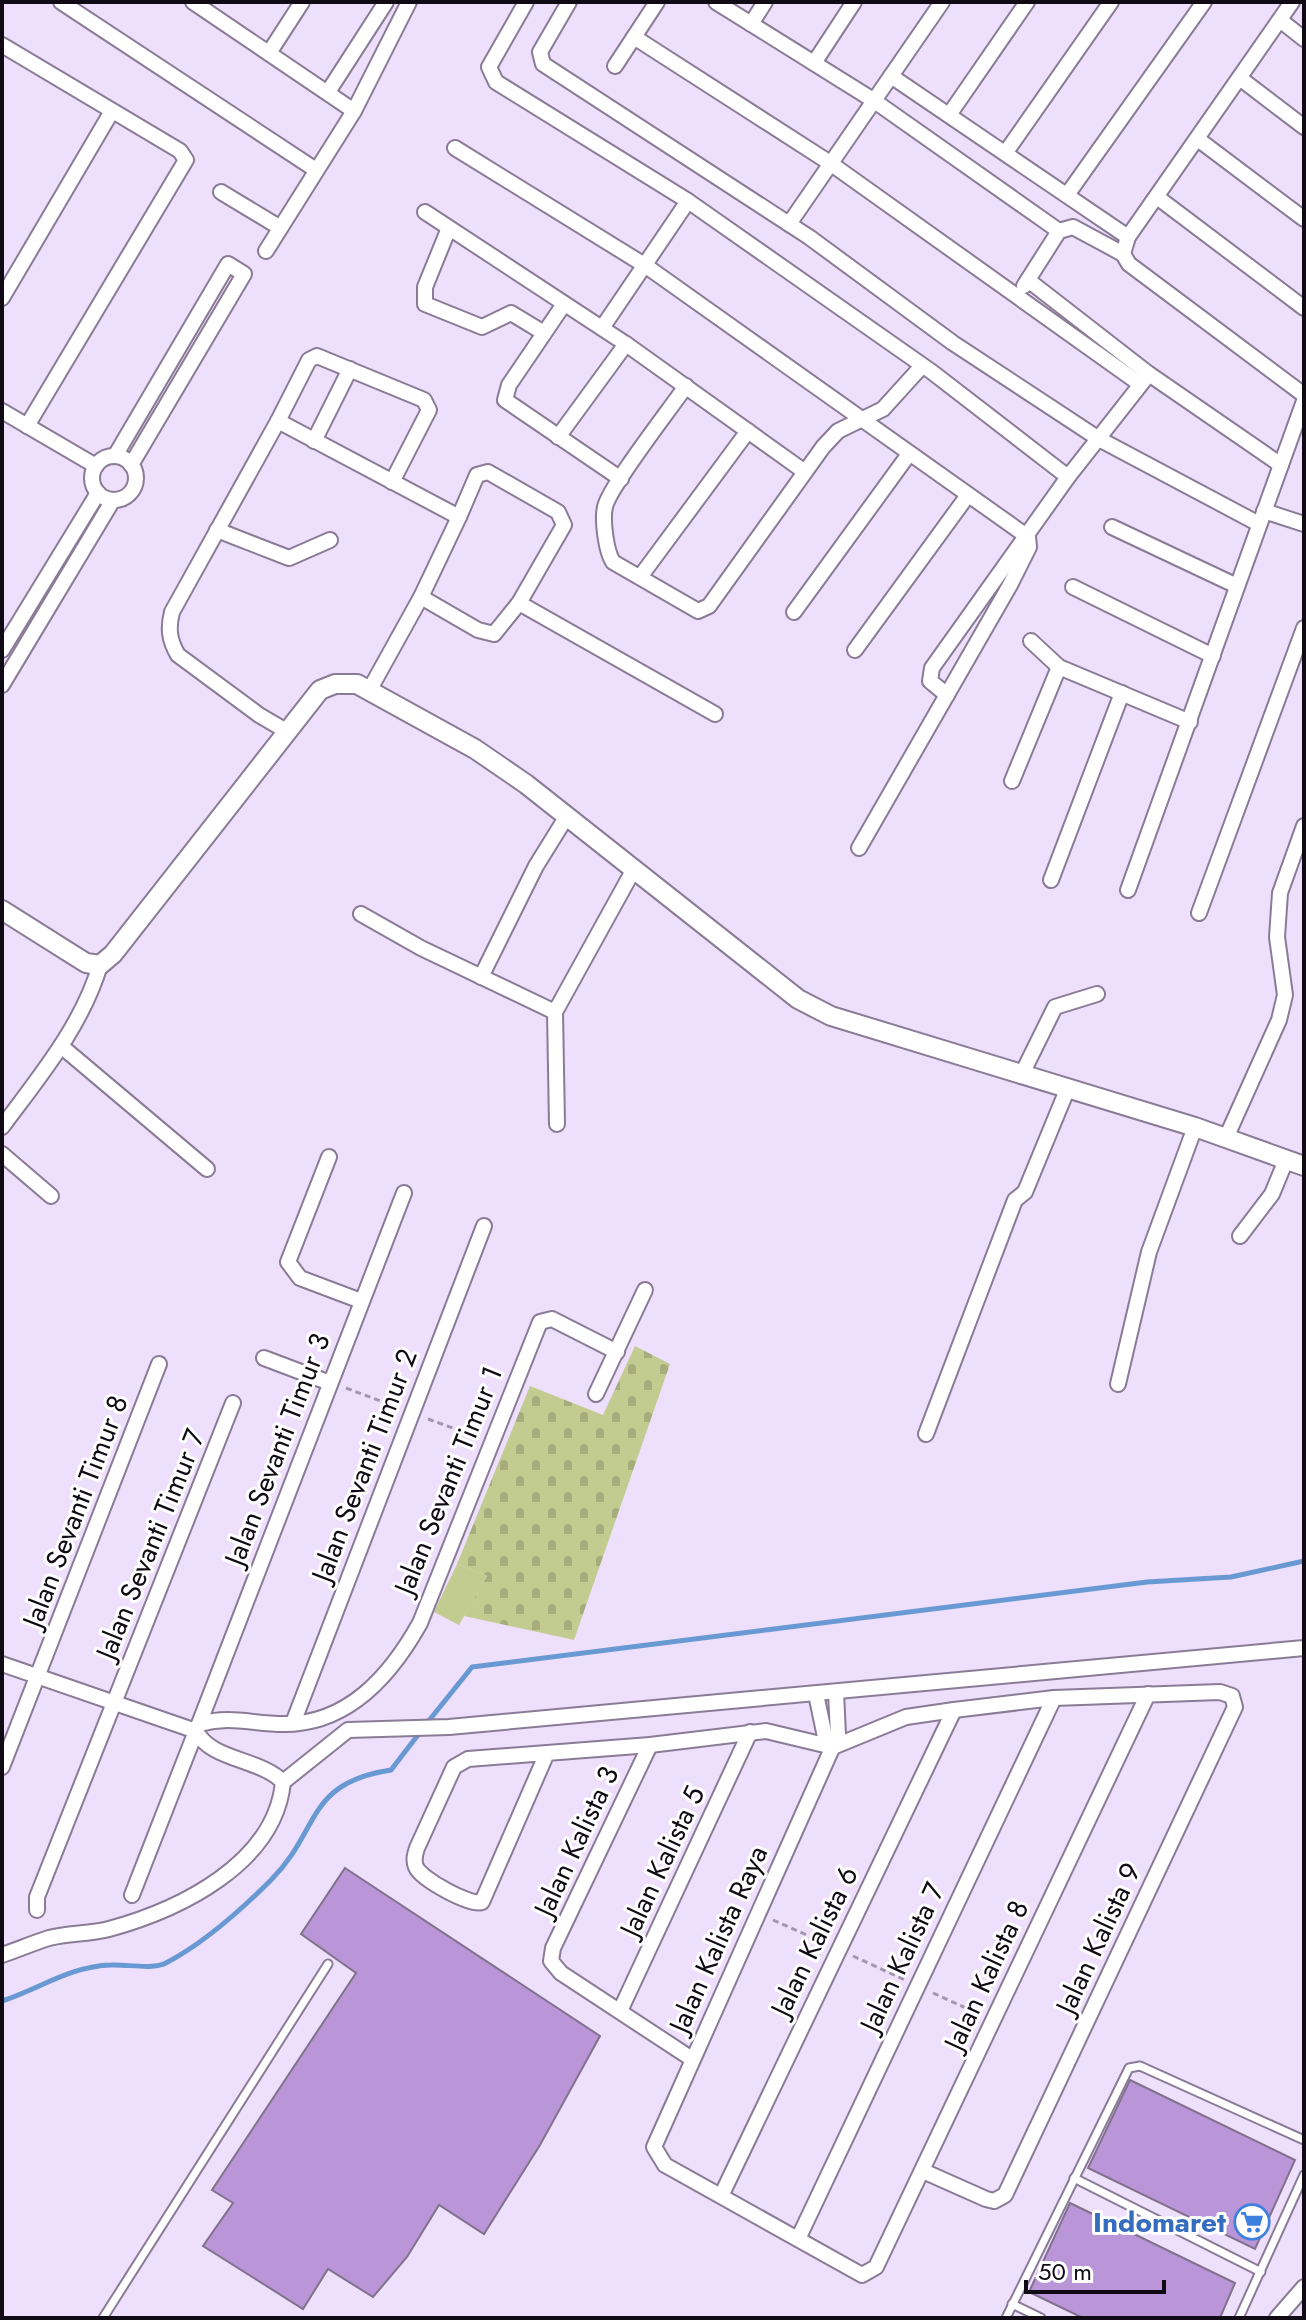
<svg xmlns="http://www.w3.org/2000/svg" width="1306" height="2320" font-family="Jost,sans-serif">
	<style>
		.cemetery { fill: url(#cemetery-stones) }
		.park { fill: #c2cb90 }
		.lines { fill: none; stroke-linecap: round; stroke-linejoin: round }
		.stream { stroke: #6999d3; stroke-width: 5 }
		.building { fill: #ba95d7; stroke: #80728c; stroke-width: 2 }
		.service-casing { stroke: #8a7b96; stroke-width: 11 }
		.minor-casing { stroke: #8a7b96; stroke-width: 18 }
		.tertiary-casing { stroke: #8a7b96; stroke-width: 22 }
		.path { stroke: #a397ae; stroke-width: 3; stroke-dasharray: 6 4; stroke-linecap: butt }
		.service { stroke: #fff; stroke-width: 7 }
		.minor { stroke: #fff; stroke-width: 14 }
		.tertiary { stroke: #fff; stroke-width: 18 }
		.labels { text-anchor: middle; stroke-width: 6; stroke-linejoin: round; paint-order: stroke }
		.street-label { font-size: 28px; fill: #0f0a13; stroke: #fff }
		.shop-label { font-size: 28px; font-weight: bold; fill: #366cbe; stroke: #fff; text-anchor: end }
	</style>
	<defs>
		<pattern id="cemetery-stones" width="16" height="16" patternUnits="userSpaceOnUse" patternTransform="scale(2)"><rect width="16" height="16" fill="#c2cb90"/><path d="M2 7V4a2 2 0 0 1 4 0v3zM10 15v-3a2 2 0 0 1 4 0v3z" fill="#a6ad7b"/></pattern>
	</defs>
	<rect width="100%" height="100%" fill="#eedffc"/>
	<path class="cemetery" d="M635,1346L670,1364L574,1640L464,1616L487,1576L457,1564L530,1386L603,1415Z"/>
	<path class="park" d="M457,1564L487,1576L459,1625L434,1612Z"/>
	<g class="lines">
		<g class="stream">
			<path d="M427,1723L472,1667L1147,1582L1231,1577L1304,1561"/>
			<path d="M2,2001C39,1989 71,1966 111,1965C127,1964 152,1970 166,1963C204,1943 241,1910 271,1880C321,1830 305,1783 391,1770L421,1731"/>
		</g>
	</g>
	<g class="building">
		<path d="M345,1868L600,2036L540,2145L484,2234L439,2205L407,2257L373,2297L328,2269L303,2309L203,2246L233,2203L212,2190L356,1973L301,1934Z"/>
		<path d="M1130,2080L1295,2160L1255,2249L1088,2168Z"/>
		<path d="M1070,2203L1235,2283L1220,2318H1083L1029,2292Z"/>
	</g>
	<g class="lines">
		<defs>
			<g id="service">
				<path d="M1074,2178L1261,2272"/>
				<path d="M1012,2304L1041,2318"/>
				<path d="M103,2318L328,1964"/>
				<path d="M1006,2318L1129,2068L1140,2066L1304,2140"/>
				<path d="M1239,2318L1304,2175"/>
			</g>
			<g id="minor">
				<path d="M61,2L316,170"/>
				<path d="M193,2L354,111"/>
				<path d="M526,2L489,67L496,82L688,201L932,372L1068,477"/>
				<path d="M569,2L540,52L543,64L809,237L953,343L1099,439L1259,524"/>
				<path d="M716,2L873,100L1059,231L1073,227L1123,254"/>
				<path d="M1292,2L1128,237L1123,254L1129,264L1304,395"/>
				<path d="M1280,20L1304,39"/>
				<path d="M751,24L765,2"/>
				<path d="M634,37L830,163L1140,384"/>
				<path d="M2,45L180,151L186,160L27,426"/>
				<path d="M269,53L302,2"/>
				<path d="M814,63L854,2"/>
				<path d="M615,66L657,2"/>
				<path d="M891,76L1128,237"/>
				<path d="M1241,79L1304,127"/>
				<path d="M328,92L386,2"/>
				<path d="M949,115L1027,2"/>
				<path d="M1199,140L1304,219"/>
				<path d="M455,148L646,266L1028,537L1029,547L1010,585L859,848"/>
				<path d="M1006,152L1111,2"/>
				<path d="M221,192L279,227"/>
				<path d="M1067,195L1204,2"/>
				<path d="M1157,197L1304,308"/>
				<path d="M425,212L626,344L805,472"/>
				<path d="M789,224L942,2"/>
				<path d="M449,228L425,287V304L482,327L511,313L544,333"/>
				<path d="M266,251L354,111L409,2"/>
				<path d="M1028,280L1149,374L1281,465"/>
				<path d="M1024,286L1059,231"/>
				<path d="M2,298L112,111"/>
				<path d="M564,304L509,385L505,400L621,479"/>
				<path d="M602,328L688,201"/>
				<path d="M686,386C671,408 609,487 605,507C602,520 606,551 613,562L698,611L709,606L823,447L838,431L883,409L922,366"/>
				<path d="M2,411L96,466"/>
				<path d="M278,421L309,360L317,356L424,400L429,410L392,482"/>
				<path d="M558,437L626,344"/>
				<path d="M314,441L350,369"/>
				<path d="M115,456L228,264L244,274L131,465"/>
				<circle cx="114" cy="478" r="22"/>
				<path d="M1264,511L1304,524"/>
				<path d="M1112,527L1237,586"/>
				<path d="M217,530L289,558L330,540"/>
				<path d="M640,577L748,431"/>
				<path d="M1073,587L1213,656"/>
				<path d="M421,597L478,630L494,634L519,603L564,525L558,512L488,472L477,475L459,517"/>
				<path d="M519,603L715,714"/>
				<path d="M794,612L909,454"/>
				<path d="M1031,641L1059,667L1190,722"/>
				<path d="M2,650L98,493"/>
				<path d="M855,650L968,495"/>
				<path d="M2,685L113,500"/>
				<path d="M947,695L930,681L932,668L1068,477L1149,374"/>
				<path d="M288,732L259,715L178,655C169,640 168,628 172,612L278,421L459,517L421,597L370,689"/>
				<path d="M1012,781L1059,667"/>
				<path d="M1051,880L1122,693"/>
				<path d="M1128,890L1304,401"/>
				<path d="M1199,913L1304,628"/>
				<path d="M361,914L421,948L555,1012"/>
				<path d="M481,977L536,866L567,816"/>
				<path d="M61,1046L207,1169"/>
				<path d="M1021,1076L1055,1007L1097,994"/>
				<path d="M557,1124L555,1012L634,869"/>
				<path d="M2,1127C39,1077 82,1026 100,965"/>
				<path d="M1226,1138L1279,1020L1285,995L1277,937L1280,893L1304,826"/>
				<path d="M2,1154L51,1196"/>
				<path d="M329,1157L288,1262L300,1278L361,1301"/>
				<path d="M1240,1236L1272,1194L1286,1160"/>
				<path d="M264,1358L330,1383"/>
				<path d="M1118,1384L1149,1252L1195,1127"/>
				<path d="M596,1394L645,1290"/>
				<path d="M926,1434L1015,1200L1025,1192L1067,1090"/>
				<path d="M2,1664L196,1731L132,1895"/>
				<path d="M836,1692L838,1735L654,2147L665,2165L862,2275L876,2267L1148,1694"/>
				<path d="M816,1694L825,1737L833,1747"/>
				<path d="M293,1723L484,1226"/>
				<path d="M199,1724L404,1193"/>
				<path d="M650,1745L553,1948L551,1961L561,1973L692,2059"/>
				<path d="M547,1753L482,1902C470,1906 421,1879 416,1867C413,1860 415,1854 417,1848L454,1767L468,1759L650,1745L766,1731L833,1747L906,1717L954,1710L1054,1698L1220,1692L1232,1696L1235,1707L1005,2195L994,2201L986,2199L923,2171"/>
				<path d="M2,1767L159,1364"/>
				<path d="M283,1782L348,1730L449,1727L1304,1648"/>
				<path d="M37,1910V1897L233,1403"/>
				<path d="M2,1955C17,1950 33,1943 49,1938C68,1933 90,1934 109,1929C179,1910 275,1864 283,1782C260,1758 211,1761 196,1731L199,1724C232,1715 251,1724 284,1724C349,1724 391,1675 420,1623L540,1322L552,1319L617,1352"/>
				<path d="M620,2011L750,1732"/>
				<path d="M722,2194L954,1710"/>
				<path d="M798,2239L1054,1698"/>
				<path d="M1277,2318L1304,2287"/>
			</g>
			<path id="tertiary" d="M2,910L86,963L100,965L113,954L320,690L335,684H357L475,749L526,784L798,999L831,1016L1195,1127L1304,1166"/>
		</defs>
		<use href="#service" class="service-casing"/>
		<use href="#minor" class="minor-casing"/>
		<use href="#tertiary" class="tertiary-casing"/>
		<g class="path">
			<path d="M346,1388L399,1408"/>
			<path d="M428,1419L477,1437"/>
			<path d="M773,1920L825,1943"/>
			<path d="M853,1956L905,1980"/>
			<path d="M933,1993L977,2013"/>
		</g>
		<use href="#service" class="service"/>
		<use href="#minor" class="minor"/>
		<use href="#tertiary" class="tertiary"/>
	</g>
	<defs>
		<symbol id="supermarket-ring" viewBox="-11 -11 22 22"><circle r="9.5" fill="#fff" stroke="#3f7fe0" stroke-width="1.5"/><path d="M-6-5.5h2.5l.6 2H6L4.5 2H-2.5L-4.4-4H-6ZM-1.5 3.2a1.3 1.3 0 1 0 .1 0ZM3 3.2a1.3 1.3 0 1 0 .1 0Z" fill="#3f7fe0"/></symbol>
	</defs>
	<g fill-rule="evenodd">
		<use href="#supermarket-ring" x="1232" y="2202" width="40" height="40"/>
	</g>
	<g class="labels">
		<g class="street-label">
			<text transform="translate(277 1449) rotate(-69)" y="10">Jalan Sevanti Timur 3</text>
			<text transform="translate(364 1465) rotate(-69)" y="10">Jalan Sevanti Timur 2</text>
			<text transform="translate(448 1480) rotate(-68)" y="10">Jalan Sevanti Timur 1</text>
			<text transform="translate(75 1511) rotate(-69)" y="10">Jalan Sevanti Timur 8</text>
			<text transform="translate(150 1544) rotate(-68)" y="10">Jalan Sevanti Timur 7</text>
			<text transform="translate(576 1841) rotate(-65)" y="10">Jalan Kalista 3</text>
			<text transform="translate(662 1861) rotate(-65)" y="10">Jalan Kalista 5</text>
			<text transform="translate(1098 1938) rotate(-65)" y="10">Jalan Kalista 9</text>
			<text transform="translate(718 1939) rotate(-66)" y="10">Jalan Kalista Raya</text>
			<text transform="translate(814 1941) rotate(-64)" y="10">Jalan Kalista 6</text>
			<text transform="translate(902 1957) rotate(-65)" y="10">Jalan Kalista 7</text>
			<text transform="translate(986 1975) rotate(-65)" y="10">Jalan Kalista 8</text>
		</g>
		<g class="shop-label">
			<text x="1226" y="2232">Indomaret</text>
		</g>
	</g>
	<rect width="1306" height="2320" fill="none" stroke="#0f0a13" stroke-width="8"/>
	<path d="M1026 2280v12h138v-12" fill="none" stroke="#0f0a13" stroke-width="4"/>
	<text x="1038" y="2280" font-size="24" fill="#0f0a13" stroke="#ffffff" stroke-width="6" paint-order="stroke">50 m</text>
</svg>
